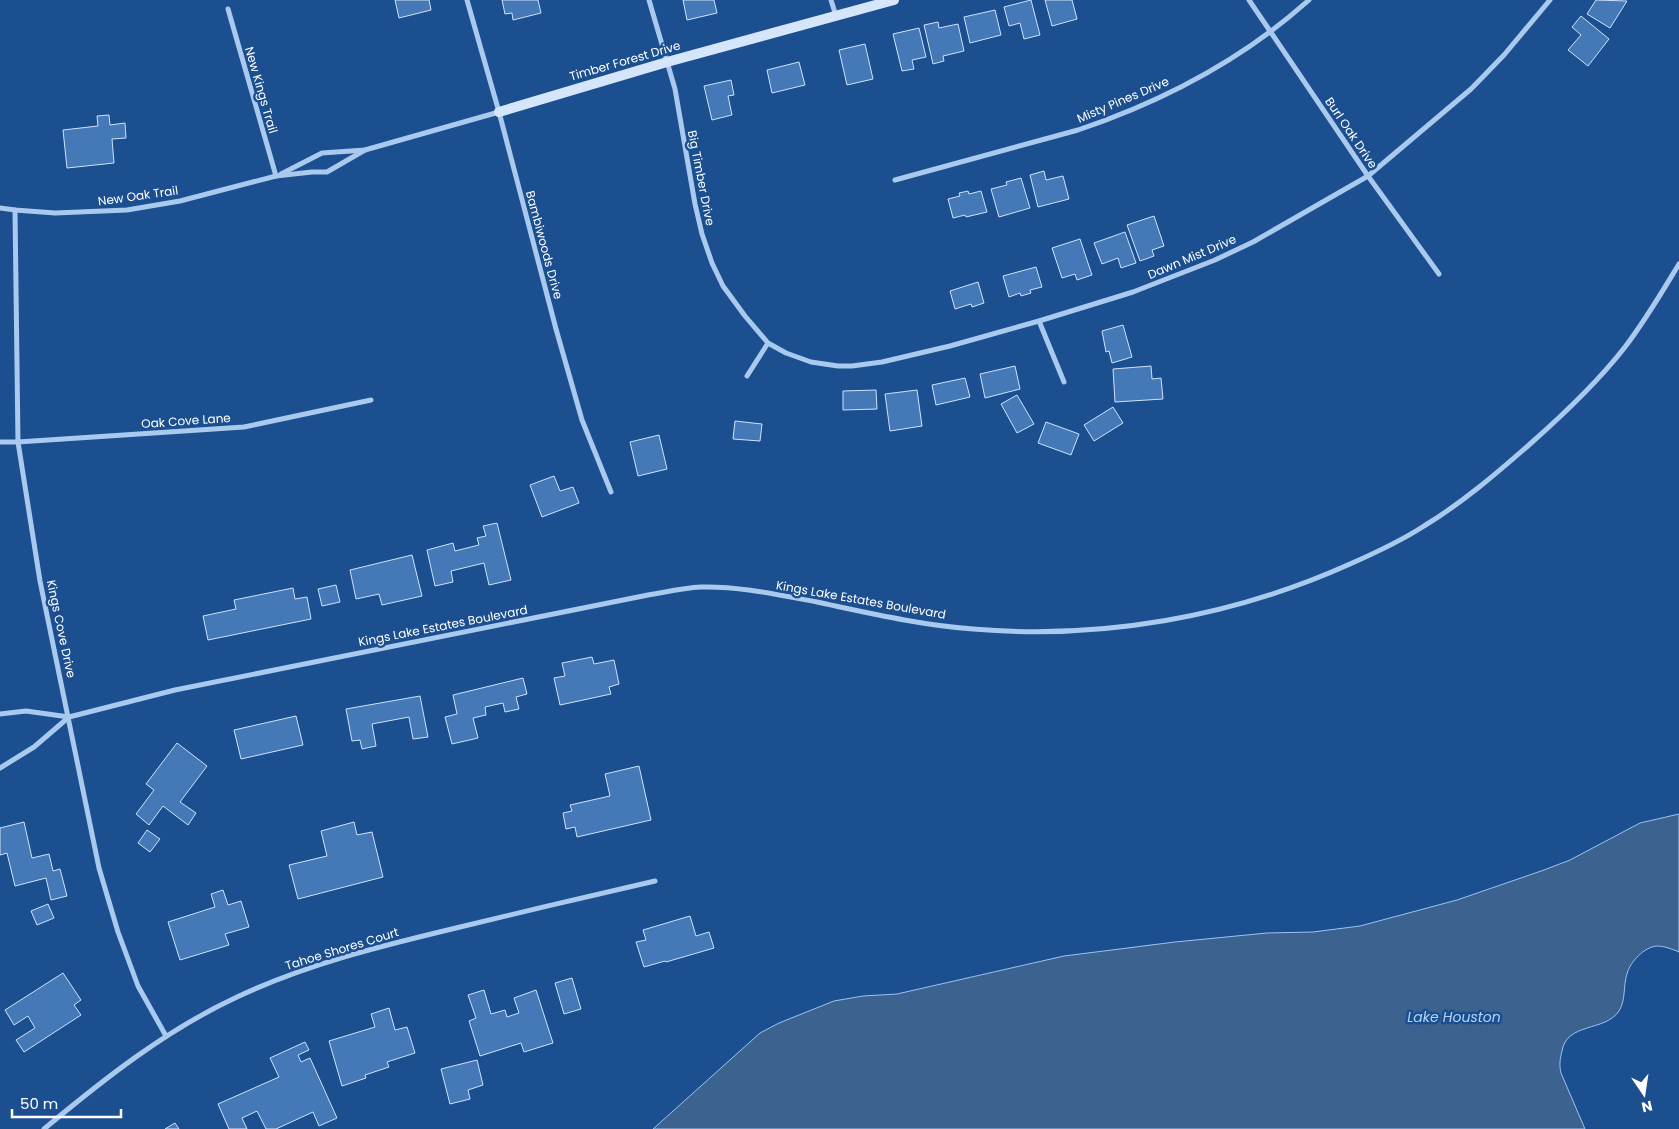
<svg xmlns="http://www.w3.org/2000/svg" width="1679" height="1129" font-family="Poppins,sans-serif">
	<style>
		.water { fill: #3c6290; stroke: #9cc4f0 }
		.building { fill: #4478b7; stroke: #cfe3fa }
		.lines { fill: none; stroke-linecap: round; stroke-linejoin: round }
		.street { stroke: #a9c9ee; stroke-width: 5 }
		.secondary { stroke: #d6e6fa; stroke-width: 10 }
		.labels { text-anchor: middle; stroke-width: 5; stroke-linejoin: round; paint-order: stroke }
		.street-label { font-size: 12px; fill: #fff; stroke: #1b4f8f }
		.water-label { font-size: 14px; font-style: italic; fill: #b5d3f5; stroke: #1b4f8f }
	</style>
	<rect width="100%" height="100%" fill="#1b4f8f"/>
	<path class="water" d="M1679,814V952C1672,949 1664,946 1657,946C1644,947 1630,962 1627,974C1623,986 1626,1000 1619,1011C1605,1032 1567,1022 1562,1051C1560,1059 1559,1065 1561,1073L1585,1129H653L760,1033L779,1023L834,1001L863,996L897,994L1064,956L1175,942L1267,933L1313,932L1360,926L1457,900L1544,870L1570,860L1640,823Z"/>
	<g class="building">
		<path d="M395,0H429L431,10L399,18Z"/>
		<path d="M502,0H538L541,13L513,20L512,13L505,14Z"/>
		<path d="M683,0H714L717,13L687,20Z"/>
		<path d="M1031,0L1040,35L1024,39L1020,23L1009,26L1004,7Z"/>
		<path d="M1045,0H1072L1077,19L1052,26Z"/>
		<path d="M1596,0L1627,1L1610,28L1587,14Z"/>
		<path d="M995,10L1001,35L970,43L964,17Z"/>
		<path d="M1581,16L1609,39L1588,66L1568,50L1581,35L1572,27Z"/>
		<path d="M938,22L939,28L958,24L964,51L943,56L944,61L933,64L924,25Z"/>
		<path d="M919,28L926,57L912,60L914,69L902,71L893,34Z"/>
		<path d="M865,44L873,79L847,85L839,50Z"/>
		<path d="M799,62L805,85L772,93L767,70Z"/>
		<path d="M731,80L734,95L728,96L732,115L712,120L704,86Z"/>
		<path d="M109,115L110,125L125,123L126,138L112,139L114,163L67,168L63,130L98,126L97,116Z"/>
		<path d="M1044,171L1046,180L1063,176L1069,199L1038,207L1030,175Z"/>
		<path d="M1021,178L1030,208L999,217L991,189L1007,185L1006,182Z"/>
		<path d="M968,191L969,194L981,191L987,212L966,217L965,215L953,218L948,199L960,196L959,193Z"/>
		<path d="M1154,216L1164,246L1152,250L1154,256L1140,261L1127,225Z"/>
		<path d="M1125,232L1136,263L1121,268L1118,258L1102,264L1094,243Z"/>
		<path d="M1080,239L1092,275L1077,280L1075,274L1062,278L1052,248Z"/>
		<path d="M1036,267L1042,287L1030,290L1031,293L1021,296L1020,293L1009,297L1003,276Z"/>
		<path d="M978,282L984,303L972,307L971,304L955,309L950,291Z"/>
		<path d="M1123,325L1132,357L1112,363L1109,351L1106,352L1102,331Z"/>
		<path d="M1015,366L1020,389L985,398L980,374Z"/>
		<path d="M1151,366L1152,379L1161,378L1163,399L1115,402L1113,369Z"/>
		<path d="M965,378L970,397L936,405L932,385Z"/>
		<path d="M876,390L877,409L843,410V391Z"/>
		<path d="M917,390L922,426L890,431L885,394Z"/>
		<path d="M1017,395L1034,424L1017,433L1001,404Z"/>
		<path d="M1113,407L1123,423L1094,441L1084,425Z"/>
		<path d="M735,421L762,424L760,441L733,439Z"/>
		<path d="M1046,422L1079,434L1071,455L1038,443Z"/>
		<path d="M659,435L667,469L638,476L630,442Z"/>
		<path d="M554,476L560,491L573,487L579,503L542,517L530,485Z"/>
		<path d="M497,523L511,580L489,585L484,563L451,571L453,582L435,586L427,550L453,543L455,551L479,545L477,538L486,536L483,526Z"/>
		<path d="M412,555L422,596L382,605L379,594L356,599L350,570Z"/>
		<path d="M336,585L340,602L322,606L318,589Z"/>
		<path d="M293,588L295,599L307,597L311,619L208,640L203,616L236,609L234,600Z"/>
		<path d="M592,657L594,664L614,660L619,684L609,687L611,694L560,705L554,678L565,676L562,663Z"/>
		<path d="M523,678L527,694L516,697L519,709L505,712L503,703L485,707L486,715L473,718L478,738L452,744L445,717L457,714L453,695Z"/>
		<path d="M420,696L428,737L413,739L409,717L372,724L376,746L362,749L360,740L352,741L346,709Z"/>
		<path d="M296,716L303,745L241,759L234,730Z"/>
		<path d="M177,743L207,766L180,802L196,813L188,825L163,806L149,825L136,814L154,790L146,784Z"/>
		<path d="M639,766L651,820L577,837L575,827L566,829L563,813L572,811L570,805L610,796L605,774Z"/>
		<path d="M24,822L32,858L49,854L53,871L60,869L67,896L51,900L46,878L15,886L7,853L0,855V828Z"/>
		<path d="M354,822L357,835L372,832L383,877L298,899L289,865L327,856L321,831Z"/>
		<path d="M147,830L160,839L150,852L138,843Z"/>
		<path d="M223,890L228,905L241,901L249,927L225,934L229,945L180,960L168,922L215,907L211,894Z"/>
		<path d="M48,904L54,918L37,925L31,911Z"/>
		<path d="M690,916L696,936L709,932L714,948L666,962L665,961L644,967L636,942L646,940L643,930Z"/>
		<path d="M63,973L81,1000L74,1005L81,1015L24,1052L16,1040L35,1028L28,1016L14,1025L5,1010Z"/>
		<path d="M572,978L581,1009L564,1014L555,983Z"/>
		<path d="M484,990L491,1014L505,1010L507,1017L519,1013L514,998L536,990L553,1043L524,1052L521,1043L480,1056L469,1021L476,1018L468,995Z"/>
		<path d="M389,1008L395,1030L407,1027L415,1053L387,1062L389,1067L365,1075L366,1078L342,1086L329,1041L375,1027L371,1014Z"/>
		<path d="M305,1042L309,1050L298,1055L301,1062L310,1058L337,1118L319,1126L313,1112L276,1129H266L257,1111L242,1118L247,1129H229L218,1104L279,1077L270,1058Z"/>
		<path d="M477,1060L483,1085L468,1090L470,1099L450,1104L441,1069Z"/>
		<path d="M175,1123L179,1129H165Z"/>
	</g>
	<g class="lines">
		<g class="street">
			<path d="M467,0L499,112L556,329L582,420L611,492"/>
			<path d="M649,0L675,89L695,204L702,234L712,263L723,286L745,316L768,343L786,353L811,362L838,366H852L882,362L950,346L1039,321L1133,292L1215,260L1253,242L1368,176L1471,89L1504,55L1550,0"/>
			<path d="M831,0L836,16"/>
			<path d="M1249,0L1368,176L1439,274"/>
			<path d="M228,9L276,176"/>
			<path d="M281,174L322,153L365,150L499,112"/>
			<path d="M895,180L1078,130C1161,102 1243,59 1309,0"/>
			<path d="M0,208L15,210L55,213L127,210L180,201L276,176L312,172H327L365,150"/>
			<path d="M15,210L18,442L40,581L99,868L118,932L138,986L166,1036"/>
			<path d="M1039,321L1064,382"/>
			<path d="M747,376L768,343"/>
			<path d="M0,442H18L244,427L371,400"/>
			<path d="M0,714L26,711L69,717L175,690L648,595C666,592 683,588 701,587C739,586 779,595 817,602C869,613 920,625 973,629C1102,640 1232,617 1350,564C1375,553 1401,541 1424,526C1462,503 1497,473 1530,444C1564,414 1597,383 1625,347C1645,321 1662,292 1679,264"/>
			<path d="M0,768L34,747L69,717"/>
			<path d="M44,1129C104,1079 166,1030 237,997C307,964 381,946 456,928C522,912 589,896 655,881"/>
		</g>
		<path class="secondary" d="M499,112L667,62L894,0"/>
	</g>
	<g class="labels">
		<g class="street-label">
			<text transform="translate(625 61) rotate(-16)" y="4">Timber Forest Drive</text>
			<text transform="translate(261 90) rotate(74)" y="4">New Kings Trail</text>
			<text transform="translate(1123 100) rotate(-23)" y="4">Misty Pines Drive</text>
			<text transform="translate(1351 133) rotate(56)" y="4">Burl Oak Drive</text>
			<text transform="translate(701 178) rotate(79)" y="4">Big Timber Drive</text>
			<text transform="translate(138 196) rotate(-8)" y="4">New Oak Trail</text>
			<text transform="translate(544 245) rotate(75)" y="4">Bambiwoods Drive</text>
			<text transform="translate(1192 257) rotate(-23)" y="4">Dawn Mist Drive</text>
			<text transform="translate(186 421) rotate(-4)" y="4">Oak Cove Lane</text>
			<text transform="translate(861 600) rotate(10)" y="4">Kings Lake Estates Boulevard</text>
			<text transform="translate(443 626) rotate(-11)" y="4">Kings Lake Estates Boulevard</text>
			<text transform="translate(61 629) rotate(78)" y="4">Kings Cove Drive</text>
			<text transform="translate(342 949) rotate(-17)" y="4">Tahoe Shores Court</text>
		</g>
		<g class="water-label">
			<text x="1454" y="1022">Lake Houston</text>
		</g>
	</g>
	<g transform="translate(1644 1094) rotate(167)" stroke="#1b4f8f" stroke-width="4" paint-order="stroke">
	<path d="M0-4L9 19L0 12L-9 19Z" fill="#ffffff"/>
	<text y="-8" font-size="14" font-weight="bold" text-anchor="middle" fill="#ffffff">N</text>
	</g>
	<path d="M12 1109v8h109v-8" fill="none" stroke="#ffffff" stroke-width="2.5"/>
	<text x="20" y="1109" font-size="15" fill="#ffffff" stroke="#1b4f8f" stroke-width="4" paint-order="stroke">50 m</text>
</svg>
